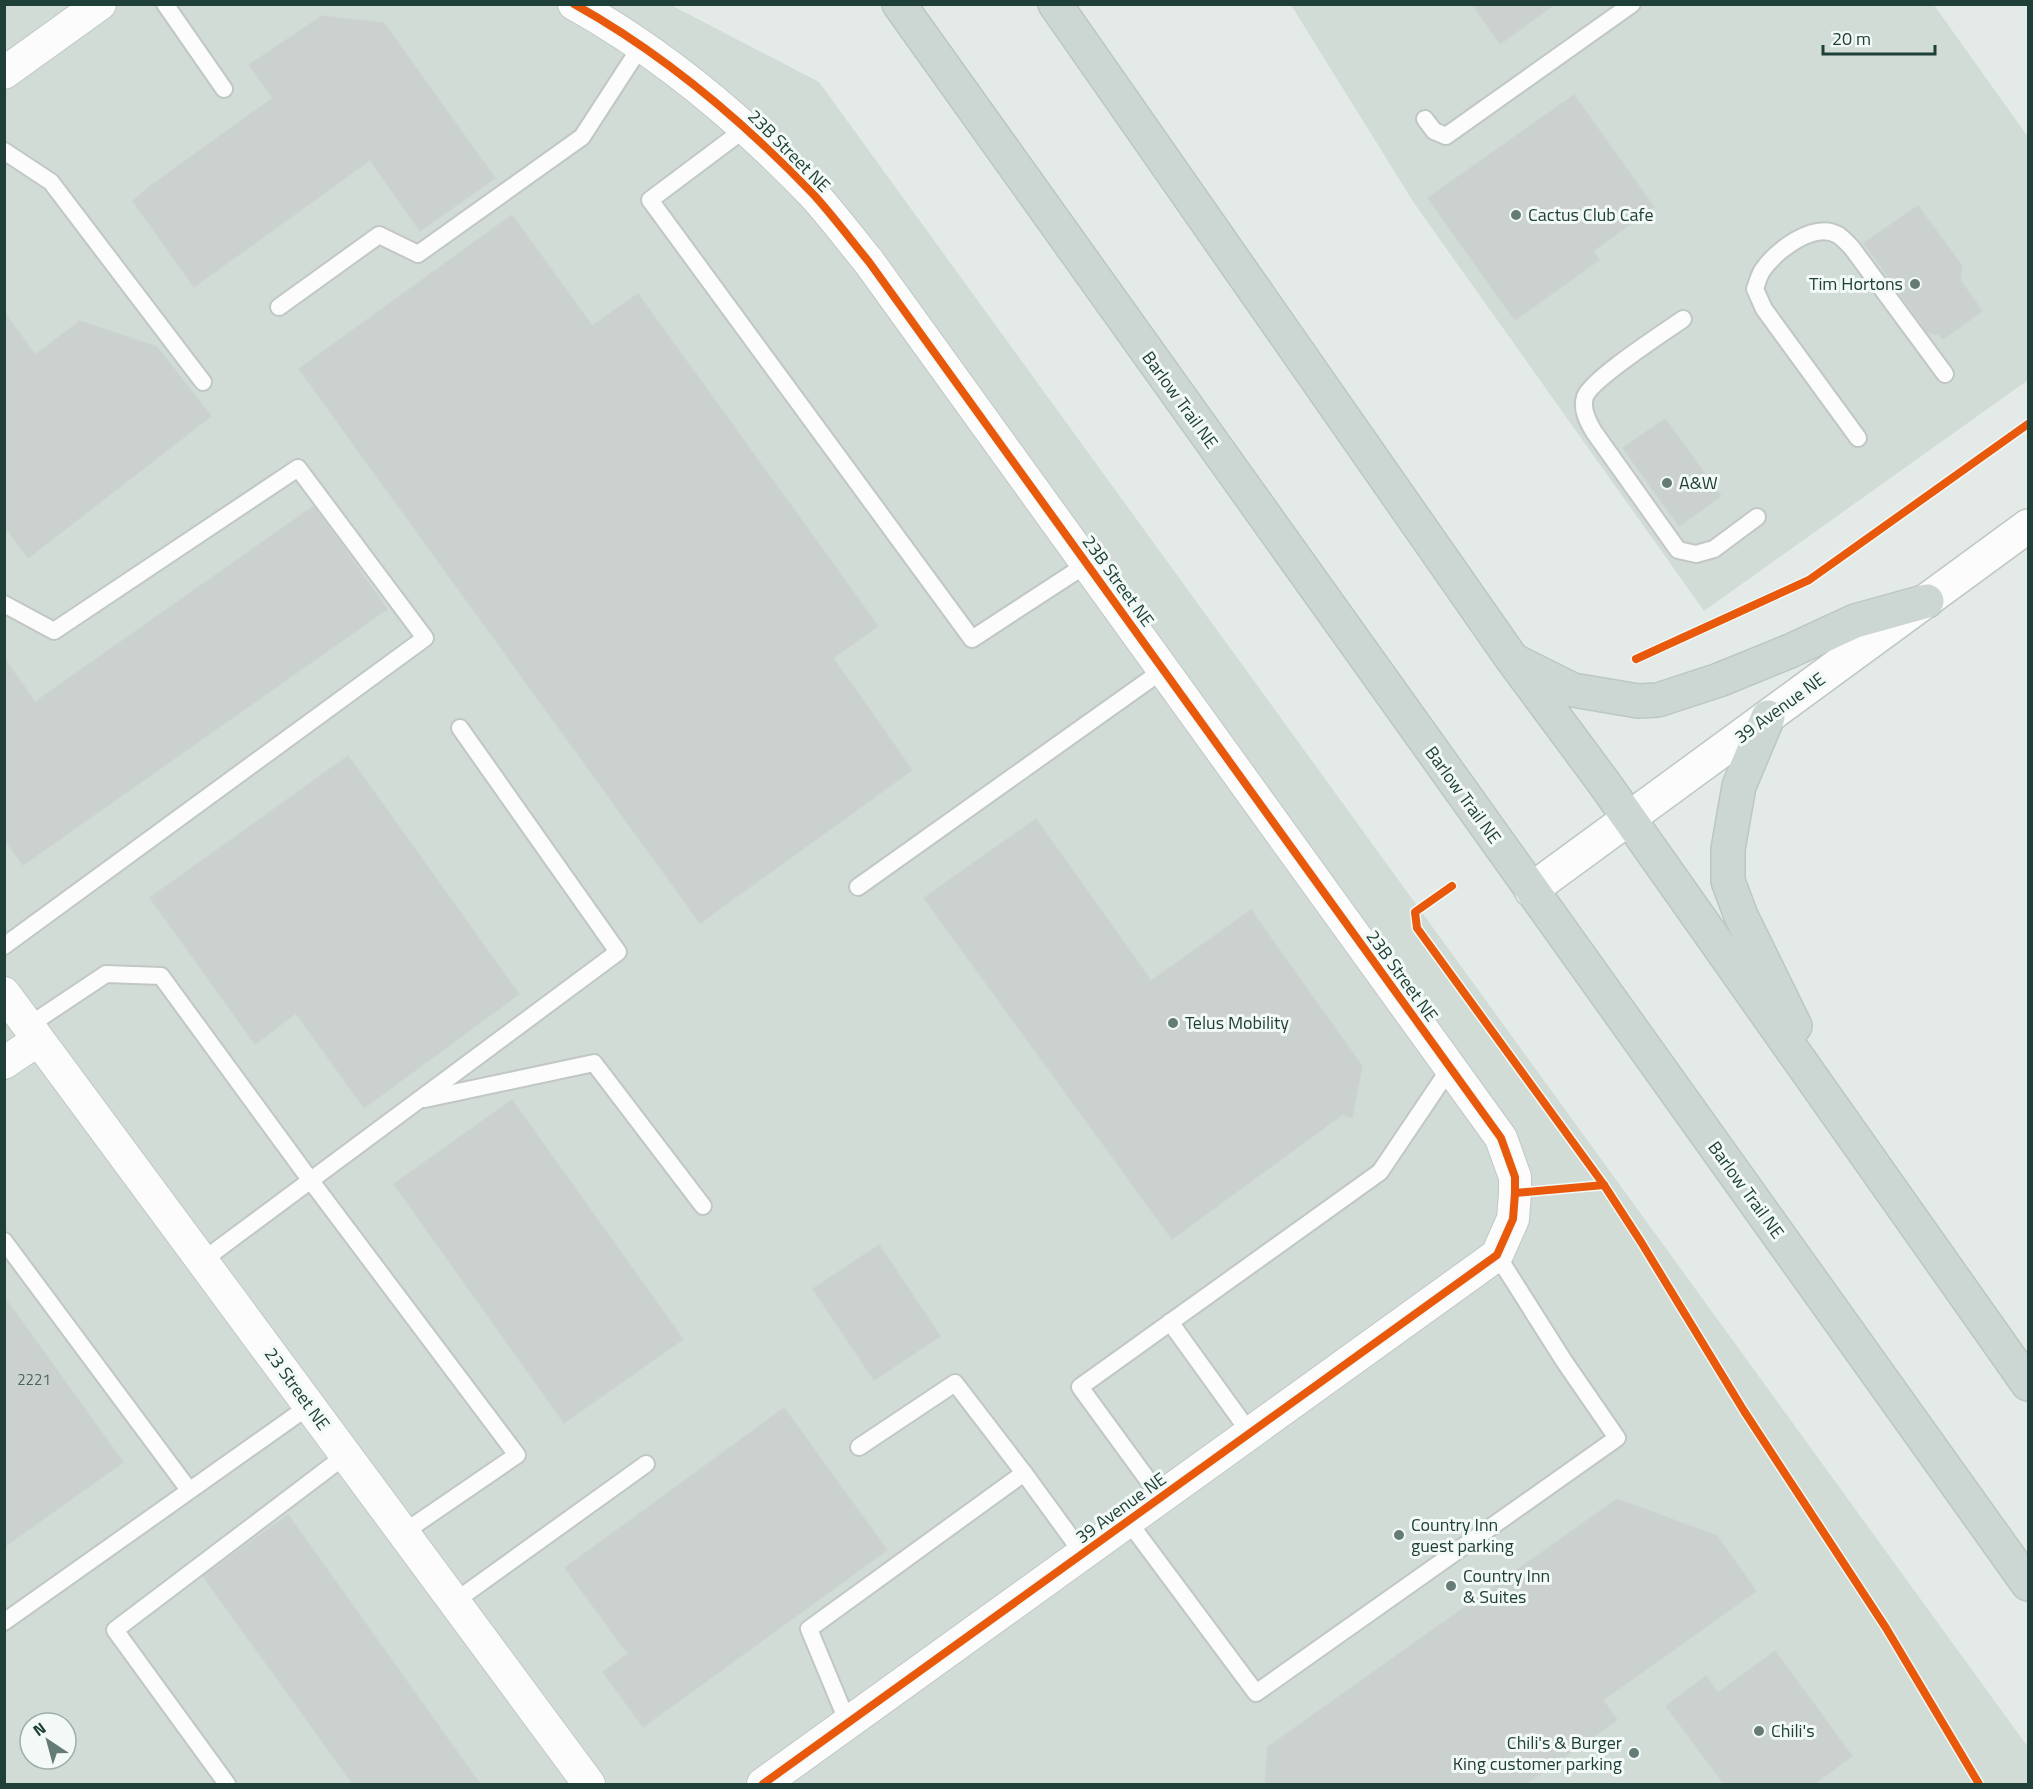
<svg xmlns="http://www.w3.org/2000/svg" width="2033" height="1789" font-family="'Titillium Web',sans-serif">
	<style>
		.built { fill: #d1dcd7; fill-rule: evenodd }
		.building { fill: #cad1cf; stroke: #ccd3d0; stroke-width: 1.5 }
		.lines { fill: none; stroke-linecap: round; stroke-linejoin: round }
		.lane-casing { stroke: #c1c7c5; stroke-width: 20 }
		.street-casing { stroke: #c1c7c5; stroke-width: 34 }
		.secondary-casing { stroke: #bfc8c5; stroke-width: 36 }
		.primary-casing { stroke: #bcc7c3; stroke-width: 36 }
		.lane { stroke: #fbfcfb; stroke-width: 16 }
		.street { stroke: #fbfcfb; stroke-width: 32 }
		.secondary { stroke: #fbfcfb; stroke-width: 33 }
		.primary { stroke: #ccd6d3; stroke-width: 33 }
		.cycleway-casing { stroke: #f2f9f6; stroke-width: 11 }
		.cycleway { stroke: #e8590c; stroke-width: 8 }
		.poi-dot { fill: #647c75; stroke: #f2f9f6; stroke-width: 2 }
		.labels { text-anchor: middle; stroke-width: 6; stroke-linejoin: round; paint-order: stroke }
		.number-label { font-size: 15px; fill: #4b655e }
		.street-label { font-size: 18px; fill: #1f4038; stroke: #f2f9f6 }
		.poi-label { font-size: 18px; fill: #1f4038; stroke: #f2f9f6; text-anchor: start }
	</style>
	<rect width="100%" height="100%" fill="#e4eae7"/>
	<g class="built">
		<path d="M5,4L671,5L819,82L2028,1747V1784H5ZM30,1723H66V1759H30Z"/>
		<path d="M1291,5H1934L2028,137V380L1704,611L1414,203Z"/>
	</g>
	<g class="building">
		<path d="M1472,4H1555L1500,44Z"/>
		<path d="M322,16L384,23L495,178L420,231L370,160L194,287L133,201L149,187L273,98L249,65Z"/>
		<path d="M1574,95L1654,207L1593,251L1599,260L1515,320L1428,198Z"/>
		<path d="M1918,206L1962,266L1960,280L1982,311L1943,339L1940,335L1928,333L1864,243Z"/>
		<path d="M512,215L592,326L638,294L878,626L833,658L912,770L700,923L299,369Z"/>
		<path d="M4,312L35,355L80,321L157,347L211,416L28,558L8,530L4,533Z"/>
		<path d="M1665,419L1721,496L1679,526L1623,448Z"/>
		<path d="M314,506L387,609L23,865L4,839V658L35,702Z"/>
		<path d="M348,756L519,994L364,1108L296,1013L255,1044L150,898Z"/>
		<path d="M1036,819L1151,981L1251,910L1362,1066L1352,1118L1343,1114L1172,1239L924,898Z"/>
		<path d="M512,1100L683,1339L564,1423L394,1184Z"/>
		<path d="M879,1245L940,1336L874,1380L813,1289Z"/>
		<path d="M4,1297L123,1462L4,1547Z"/>
		<path d="M784,1408L887,1550L643,1727L603,1672L628,1654L565,1568Z"/>
		<path d="M1617,1499L1717,1536L1756,1591L1603,1700L1617,1720L1526,1784H1265L1268,1747Z"/>
		<path d="M288,1515L480,1784H353L203,1576Z"/>
		<path d="M1775,1651L1852,1756L1814,1784H1724L1666,1706L1706,1676L1718,1693Z"/>
	</g>
	<g class="lines">
		<defs>
			<g id="lane">
				<path d="M165,4L224,89"/>
				<path d="M1425,119L1434,131L1446,136L1632,4"/>
				<path d="M746,128L650,200L972,639L1087,564"/>
				<path d="M4,151L51,182L203,382"/>
				<path d="M279,307L379,235L418,254L582,137L641,46"/>
				<path d="M1683,319C1665,332 1591,379 1585,397C1581,409 1588,422 1594,432L1678,550L1696,554L1714,549L1757,517"/>
				<path d="M1858,438L1764,309L1755,289C1757,283 1759,276 1762,271C1775,251 1814,221 1838,235C1843,238 1848,244 1852,248L1945,374"/>
				<path d="M4,604L54,631L298,468L425,638L4,946"/>
				<path d="M858,887L1163,670"/>
				<path d="M28,1026L106,974L161,976L311,1181L517,1455L403,1533"/>
				<path d="M425,1099L594,1063L703,1206"/>
				<path d="M4,1241L189,1490"/>
				<path d="M202,1261L618,952L460,728"/>
				<path d="M1170,1322L1250,1433"/>
				<path d="M859,1447L955,1383L1024,1473"/>
				<path d="M1161,1498L1080,1387L1380,1172L1450,1068"/>
				<path d="M1128,1521L1256,1693L1617,1438L1564,1361L1497,1255"/>
				<path d="M454,1602L646,1464"/>
				<path d="M4,1622L309,1406"/>
				<path d="M848,1723L809,1629L1024,1473L1083,1554"/>
				<path d="M227,1784L115,1630L346,1455"/>
			</g>
			<g id="street">
				<path d="M574,4C664,54 743,121 814,195C833,216 851,240 869,262L1501,1138L1515,1177V1193L1513,1219L1497,1255L763,1784"/>
				<path d="M4,73L100,4"/>
				<path d="M4,993L589,1784"/>
				<path d="M4,1063L38,1040"/>
			</g>
			<path id="secondary" d="M1531,890L2028,526"/>
			<g id="primary">
				<path d="M899,4L2028,1584"/>
				<path d="M1055,4L1512,659L1604,783L2028,1384"/>
				<path d="M1517,662L1573,690L1638,701L1658,700L1719,680L1790,651L1855,621L1927,601"/>
				<path d="M1768,717L1739,786L1728,849V881L1741,916L1795,1026"/>
			</g>
		</defs>
		<use href="#lane" class="lane-casing"/>
		<use href="#street" class="street-casing"/>
		<use href="#secondary" class="secondary-casing"/>
		<use href="#primary" class="primary-casing"/>
		<use href="#lane" class="lane"/>
		<use href="#street" class="street"/>
		<use href="#secondary" class="secondary"/>
		<use href="#primary" class="primary"/>
		<defs>
			<g id="cycleway">
				<path d="M574,4C664,54 743,121 814,195C833,216 851,240 869,262L1501,1138L1515,1177V1193L1513,1219L1497,1255L763,1784"/>
				<path d="M1636,659L1809,580L2028,424"/>
				<path d="M1452,886L1415,912L1417,928L1604,1185L1641,1242L1744,1411L1886,1628L1979,1784"/>
				<path d="M1515,1193L1604,1185"/>
			</g>
		</defs>
		<use href="#cycleway" class="cycleway-casing"/>
		<use href="#cycleway" class="cycleway"/>
	</g>
	<g class="poi-dot">
		<circle cx="1516" cy="215" r="6"/>
		<circle cx="1915" cy="284" r="6"/>
		<circle cx="1667" cy="483" r="6"/>
		<circle cx="1173" cy="1023" r="6"/>
		<circle cx="1399" cy="1535" r="6"/>
		<circle cx="1451" cy="1586" r="6"/>
		<circle cx="1759" cy="1731" r="6"/>
		<circle cx="1634" cy="1753" r="6"/>
	</g>
	<g class="labels">
		<g class="number-label">
			<text x="34" y="1385">2221</text>
		</g>
		<g class="street-label">
			<text transform="translate(789 151) rotate(45)" y="6">23B Street NE</text>
			<text transform="translate(1180 400) rotate(54)" y="6">Barlow Trail NE</text>
			<text transform="translate(1118 581) rotate(54)" y="6">23B Street NE</text>
			<text transform="translate(1780 708) rotate(-36)" y="6">39 Avenue NE</text>
			<text transform="translate(1463 795) rotate(54)" y="6">Barlow Trail NE</text>
			<text transform="translate(1402 976) rotate(54)" y="6">23B Street NE</text>
			<text transform="translate(1746 1190) rotate(54)" y="6">Barlow Trail NE</text>
			<text transform="translate(297 1389) rotate(54)" y="6">23 Street NE</text>
			<text transform="translate(1121 1508) rotate(-36)" y="6">39 Avenue NE</text>
		</g>
		<g class="poi-label">
			<text x="1528" y="221">Cactus Club Cafe</text>
			<text x="1903" y="290" text-anchor="end">Tim Hortons</text>
			<text x="1679" y="489">A&amp;W</text>
			<text x="1185" y="1029">Telus Mobility</text>
			<text x="1411" y="1531">Country Inn<tspan x="1411" dy="21">guest parking</tspan></text>
			<text x="1463" y="1582">Country Inn<tspan x="1463" dy="21">&amp; Suites</tspan></text>
			<text x="1771" y="1737">Chili's</text>
			<text x="1622" y="1749" text-anchor="end">Chili's &amp; Burger<tspan x="1622" dy="21">King customer parking</tspan></text>
		</g>
	</g>
	<rect width="2033" height="1789" fill="none" stroke="#1f4038" stroke-width="12"/>
	<g transform="translate(48 1741) rotate(324)"><circle r="28" fill="#f2f9f6" stroke="#9eafaa" stroke-width="1.5"/>
	<path d="M0-4.5L10 22L0 15L-10 22Z" fill="#647c75"/>
	<text y="-9" font-size="16" font-weight="bold" text-anchor="middle" fill="#1f4038">N</text>
	</g>
	<path d="M1823 45v9h112v-9" fill="none" stroke="#1f4038" stroke-width="3"/>
	<text x="1832" y="45" font-size="18" fill="#1f4038" stroke="#f2f9f6" stroke-width="4.5" paint-order="stroke">20 m</text>
</svg>
